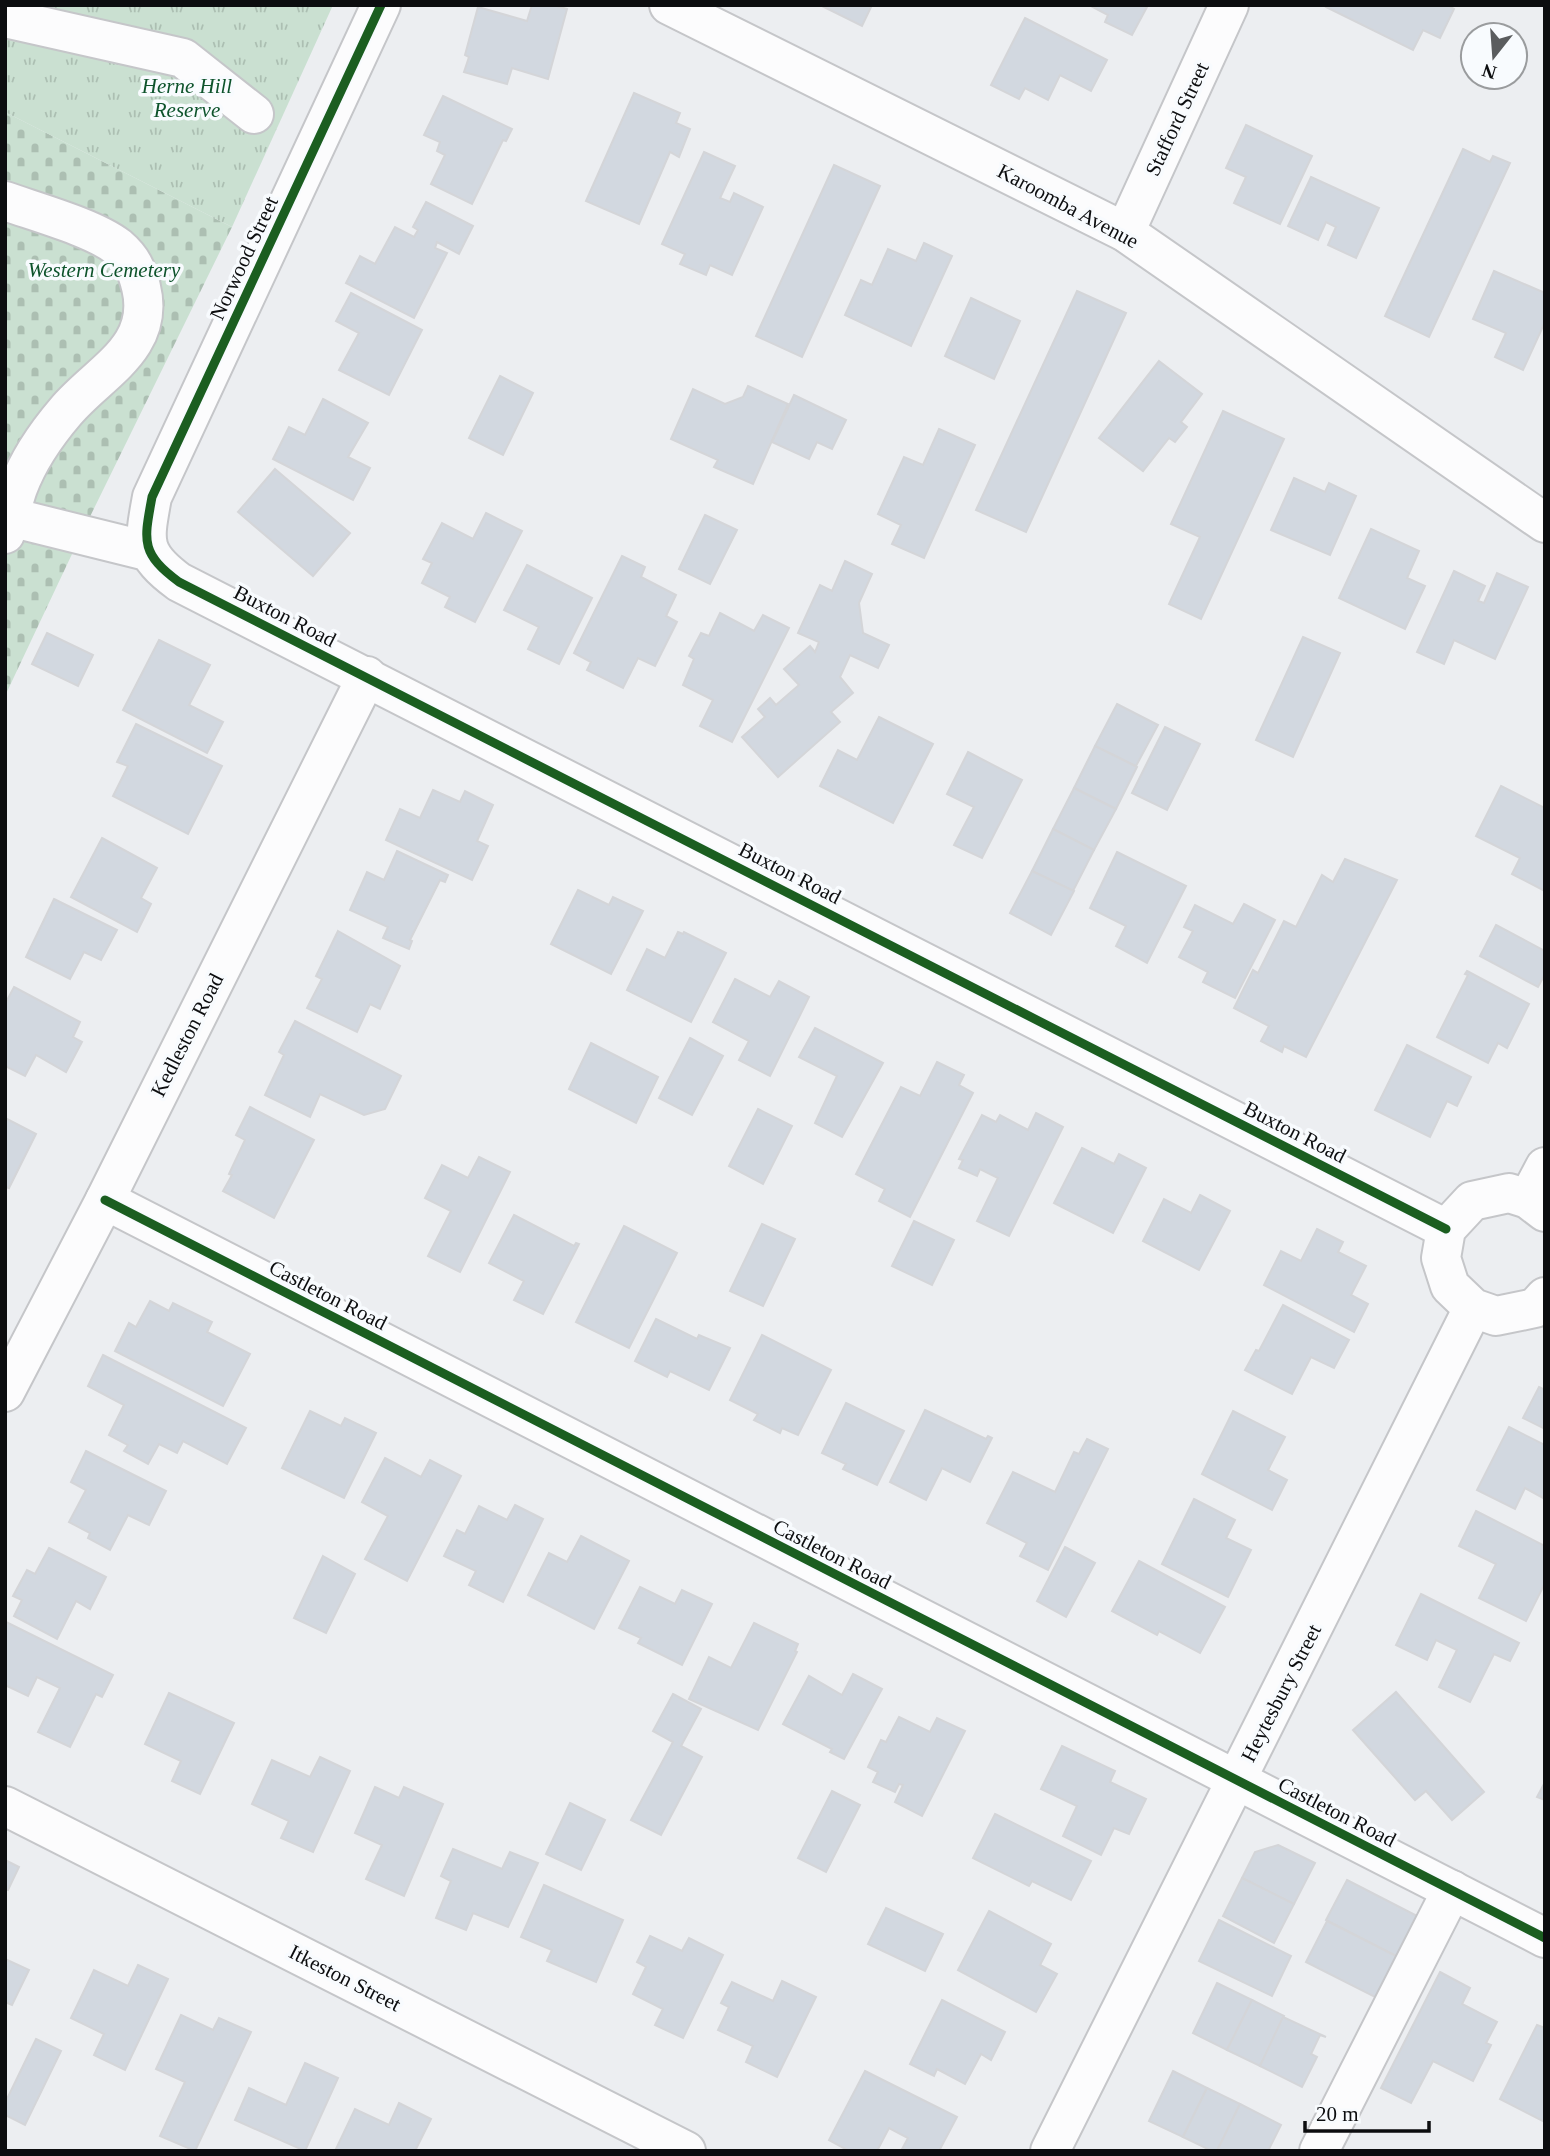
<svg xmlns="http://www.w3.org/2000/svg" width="1550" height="2156" font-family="'Times New Roman',serif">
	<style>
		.cemetery { fill: url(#cemetery-stones) }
		.park { fill: url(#park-tufts) }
		.building { fill: #d2d8e0; stroke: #d4d5d8; stroke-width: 2 }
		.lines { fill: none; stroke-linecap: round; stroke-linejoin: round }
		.minor-casing { stroke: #c5c6c9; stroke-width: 42 }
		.minor { stroke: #fcfcfd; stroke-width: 38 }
		.cycleway-casing { stroke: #f8fbfe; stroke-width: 13 }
		.cycleway { stroke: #1b5e20; stroke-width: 9 }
		.labels { text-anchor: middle; stroke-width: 7; stroke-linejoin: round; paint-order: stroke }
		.park-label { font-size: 21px; font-style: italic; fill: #0d532b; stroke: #f8fbfe }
		.street-label { font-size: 21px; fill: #0c0d0f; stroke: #f8fbfe }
	</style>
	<defs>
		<pattern id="cemetery-stones" width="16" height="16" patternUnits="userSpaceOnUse" patternTransform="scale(1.75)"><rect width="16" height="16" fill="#cae0d1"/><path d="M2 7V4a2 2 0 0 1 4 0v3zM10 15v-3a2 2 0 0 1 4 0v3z" fill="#acbfb2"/></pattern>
		<pattern id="park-tufts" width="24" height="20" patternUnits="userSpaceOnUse" patternTransform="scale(1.75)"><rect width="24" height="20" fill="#cae0d1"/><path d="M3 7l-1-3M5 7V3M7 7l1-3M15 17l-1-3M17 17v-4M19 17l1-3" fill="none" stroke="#acbfb2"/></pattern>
	</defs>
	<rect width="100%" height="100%" fill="#eceef1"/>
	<path class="cemetery" d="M5,112L232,227L81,535L5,696Z"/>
	<path class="park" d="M5,5H333L232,227L5,112Z"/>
	<g class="building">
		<path d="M532,5H553L567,9L548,79L512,68L507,84L464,72L469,57L465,55L478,7L527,21Z"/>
		<path d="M820,5H872L862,26Z"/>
		<path d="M1089,5H1142L1147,7L1132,35L1105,22L1108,15Z"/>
		<path d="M1327,5H1447L1454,9L1440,38L1423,30L1413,50L1326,7Z"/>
		<path d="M1025,18L1107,60L1091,91L1060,75L1048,100L1025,88L1019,99L991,85Z"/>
		<path d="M634,93L680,113L676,123L690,129L679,157L670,152L639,224L586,201Z"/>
		<path d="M443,96L512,129L506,141L503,140L472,204L431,184L445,155L437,151L440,142L424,135Z"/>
		<path d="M1246,125L1312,156L1280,224L1234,203L1246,177L1226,168Z"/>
		<path d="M1463,149L1490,162L1493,156L1510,163L1429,337L1385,316Z"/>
		<path d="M704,152L735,166L720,198L730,202L734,193L763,207L732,275L710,265L706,275L680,264L685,254L662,244Z"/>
		<path d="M834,165L880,186L802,357L756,336Z"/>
		<path d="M1311,177L1379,208L1356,258L1328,245L1336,227L1326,222L1318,240L1288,226Z"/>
		<path d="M426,202L473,226L459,254L437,242L435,248L447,253L414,318L346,283L360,256L375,264L395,227L414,237L418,230L413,227Z"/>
		<path d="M924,243L952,256L911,346L845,315L861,280L872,285L888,249L916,261Z"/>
		<path d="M1494,271L1545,293V322L1523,370L1495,357L1506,333L1473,319Z"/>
		<path d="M1077,291L1126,313L1026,532L976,510Z"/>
		<path d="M351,293L422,330L389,395L339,370L359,333L336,321Z"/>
		<path d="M971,298L1020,321L994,379L945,356Z"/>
		<path d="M1159,361L1202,394L1181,422L1187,427L1175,442L1169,438L1143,471L1099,438Z"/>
		<path d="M500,376L533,393L503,455L469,438Z"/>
		<path d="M748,386L788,404L753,484L714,467L718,460L671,439L693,389L725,404L743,397Z"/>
		<path d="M794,395L846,420L832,449L817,442L809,459L772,442Z"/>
		<path d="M323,399L368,423L348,457L370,468L353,500L273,459L289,427L305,435Z"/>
		<path d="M1223,411L1284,439L1201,619L1169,604L1200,537L1171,524Z"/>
		<path d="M939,429L975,445L924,558L892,544L901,525L878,514L904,457L923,465Z"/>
		<path d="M275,469L350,533L313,576L238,512Z"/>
		<path d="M1294,478L1325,492L1329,483L1356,496L1330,555L1271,530Z"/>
		<path d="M486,513L522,531L475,622L445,607L450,597L422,583L432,563L423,559L442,523L473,539Z"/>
		<path d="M705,515L737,530L710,584L679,569Z"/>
		<path d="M1371,529L1419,551L1407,578L1425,586L1405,629L1339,598Z"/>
		<path d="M622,556L645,567L641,577L676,595L666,616L677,622L655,666L638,658L623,688L587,670L591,662L574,653Z"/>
		<path d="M845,561L872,574L859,603L863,633L889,645L878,668L850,655L840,677L853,693L831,712L840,722L778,777L742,737L765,717L758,709L770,698L776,705L799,685L784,669L810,646L815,652L819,642L798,633L820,585L832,591Z"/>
		<path d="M527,565L592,598L559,664L528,649L539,627L504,610Z"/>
		<path d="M1454,571L1485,586L1478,601L1484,603L1497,573L1528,587L1495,659L1454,640L1444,664L1417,652Z"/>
		<path d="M720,613L754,631L763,615L789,628L732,742L700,726L713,700L683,685L694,659L689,656L701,633L709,636Z"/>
		<path d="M47,633L93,655L78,686L32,664Z"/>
		<path d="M1303,637L1340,653L1293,757L1256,740Z"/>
		<path d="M159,640L210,665L189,705L223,722L207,753L123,710Z"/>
		<path d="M1117,704L1158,725L1136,766L1095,746Z"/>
		<path d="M879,717L933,744L893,823L820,786L838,750L857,760Z"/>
		<path d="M136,724L222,766L188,834L113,796L128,766L117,762Z"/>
		<path d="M1165,727L1200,744L1167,810L1132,793Z"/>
		<path d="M1095,746L1137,767L1116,809L1074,788Z"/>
		<path d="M968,752L1022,780L982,858L954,845L974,807L947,794Z"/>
		<path d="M1501,786L1545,808V891L1512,874L1520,858L1476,836Z"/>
		<path d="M1074,788L1116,809L1094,850L1053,829Z"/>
		<path d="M433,790L460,802L465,791L493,805L477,841L488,846L472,880L386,840L400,809L420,818Z"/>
		<path d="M1053,829L1094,850L1073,891L1032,871Z"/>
		<path d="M102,838L157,868L141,898L151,904L137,932L71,897Z"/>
		<path d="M397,851L448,875L445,882L440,880L410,940L412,941L409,949L383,938L388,927L350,910L367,872L384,880Z"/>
		<path d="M1117,852L1186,886L1147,963L1116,946L1126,926L1090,908Z"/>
		<path d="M1345,859L1397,880L1306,1057L1284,1046L1282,1052L1261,1041L1269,1026L1234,1008L1253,970L1258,973L1284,921L1296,927L1322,875L1333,882Z"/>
		<path d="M1032,871L1074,891L1051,935L1010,913Z"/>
		<path d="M578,890L609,905L613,897L643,911L611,974L551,944Z"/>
		<path d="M54,899L117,930L101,960L84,952L70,979L26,957Z"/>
		<path d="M1244,904L1275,920L1235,998L1203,982L1208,972L1179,957L1193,931L1184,927L1195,905L1233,924Z"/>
		<path d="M1496,925L1545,951V974L1538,987L1480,956Z"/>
		<path d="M338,931L400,966L380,1009L370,1004L357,1032L307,1008L322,979L316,976Z"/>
		<path d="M678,932L683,934L684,932L726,953L691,1022L627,990L647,949L665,958Z"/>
		<path d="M1467,971L1529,1004L1507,1048L1498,1043L1488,1063L1437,1037L1468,975L1465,974Z"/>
		<path d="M735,979L770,997L779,981L809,997L770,1076L739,1060L749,1041L713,1022Z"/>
		<path d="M14,987L80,1022L73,1037L82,1042L66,1072L36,1055L25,1076L5,1066V1004Z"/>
		<path d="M295,1021L401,1076L385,1109L364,1115L320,1094L310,1117L265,1095L284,1055L279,1052Z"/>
		<path d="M815,1028L883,1063L842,1137L815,1123L837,1076L799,1057Z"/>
		<path d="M690,1038L723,1056L692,1115L659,1098Z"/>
		<path d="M591,1043L658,1077L636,1123L569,1089Z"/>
		<path d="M1407,1045L1471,1077L1457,1106L1447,1101L1430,1137L1375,1110Z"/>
		<path d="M937,1062L964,1075L959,1085L973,1093L910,1217L879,1201L885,1189L856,1174L901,1087L920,1096Z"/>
		<path d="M250,1107L314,1140L274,1218L223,1191L232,1175L229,1174L245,1140L236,1135Z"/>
		<path d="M758,1109L792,1126L763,1184L729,1166Z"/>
		<path d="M1036,1113L1063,1127L1009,1236L977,1221L998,1178L980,1169L977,1176L959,1168L963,1160L959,1159L982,1115L996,1122L1000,1115L1028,1130Z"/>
		<path d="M5,1118L36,1134L9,1188L5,1187Z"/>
		<path d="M1082,1148L1114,1164L1119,1154L1146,1168L1113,1233L1054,1203Z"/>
		<path d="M479,1157L510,1172L460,1272L428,1256L451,1211L425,1198L442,1165L468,1178Z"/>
		<path d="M1200,1195L1230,1211L1199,1270L1143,1241L1164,1199L1191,1213Z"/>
		<path d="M514,1215L574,1246L576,1243L579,1244L543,1314L514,1300L524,1281L489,1263Z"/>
		<path d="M914,1221L954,1240L932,1285L892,1266Z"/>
		<path d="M762,1224L795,1239L763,1306L730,1291Z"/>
		<path d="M624,1226L677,1253L629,1348L576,1322Z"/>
		<path d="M1317,1229L1343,1242L1338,1252L1366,1266L1351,1295L1368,1304L1354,1332L1264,1285L1281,1251L1301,1261Z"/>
		<path d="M150,1301L169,1311L173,1303L212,1322L207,1332L250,1354L223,1406L115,1351L129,1323L136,1327Z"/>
		<path d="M1283,1305L1349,1340L1334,1368L1311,1357L1292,1394L1245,1370L1256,1350L1259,1351Z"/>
		<path d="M656,1319L697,1339L699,1335L730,1348L709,1390L670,1371L667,1377L635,1361Z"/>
		<path d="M762,1335L831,1370L798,1435L782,1428L780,1433L754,1420L758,1414L730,1400Z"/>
		<path d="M103,1355L246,1428L227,1464L183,1441L177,1453L159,1444L148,1464L124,1451L128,1445L109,1435L124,1405L88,1386Z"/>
		<path d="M1539,1387L1545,1390V1429L1523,1418Z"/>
		<path d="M846,1403L904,1431L877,1485L843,1469L846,1464L822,1453Z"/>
		<path d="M925,1410L986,1439L988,1436L992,1438L970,1482L942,1468L926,1500L890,1482Z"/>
		<path d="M310,1411L341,1426L345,1418L376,1433L344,1498L282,1468Z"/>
		<path d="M1233,1411L1285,1437L1268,1470L1287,1480L1272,1510L1202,1474Z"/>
		<path d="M1509,1427L1545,1445V1499L1525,1488L1515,1509L1477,1490Z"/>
		<path d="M1087,1439L1108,1449L1048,1570L1020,1556L1027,1543L987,1523L1013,1472L1055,1492L1074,1452L1079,1454Z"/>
		<path d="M86,1451L166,1491L149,1525L128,1515L110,1550L88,1538L90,1533L69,1522L86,1490L71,1482Z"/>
		<path d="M385,1458L421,1477L430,1460L461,1476L407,1581L365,1559L388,1516L362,1502Z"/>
		<path d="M1194,1499L1235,1520L1226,1538L1251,1550L1228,1597L1162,1564Z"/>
		<path d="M515,1505L543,1519L503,1602L469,1585L476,1571L444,1556L457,1530L465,1534L479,1506L507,1520Z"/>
		<path d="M1476,1511L1545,1546V1583L1526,1621L1479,1598L1496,1564L1459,1546Z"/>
		<path d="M581,1536L629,1561L594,1629L528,1595L549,1553L567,1562Z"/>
		<path d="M1065,1547L1095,1563L1066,1617L1037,1601Z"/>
		<path d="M49,1548L106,1577L90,1609L76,1601L57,1639L14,1616L22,1600L13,1596L27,1570L35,1574Z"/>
		<path d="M323,1556L355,1574L326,1633L294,1618Z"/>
		<path d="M1139,1561L1225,1607L1200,1653L1159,1631L1157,1635L1112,1611Z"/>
		<path d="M640,1587L675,1604L682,1590L712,1604L682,1665L638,1643L641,1638L619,1628Z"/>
		<path d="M1421,1594L1519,1643L1510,1661L1494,1654L1470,1702L1439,1687L1457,1650L1436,1640L1427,1660L1396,1645Z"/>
		<path d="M6,1622L113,1675L102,1697L96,1694L70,1747L38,1732L60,1688L37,1677L28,1696L5,1685Z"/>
		<path d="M754,1623L798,1644L795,1651L797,1652L758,1730L689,1699L709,1657L731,1668Z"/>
		<path d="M853,1674L882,1689L844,1759L830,1752L832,1749L783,1724L809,1676L842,1695Z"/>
		<path d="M1396,1692L1484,1792L1452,1820L1426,1791L1415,1800L1353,1730Z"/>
		<path d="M169,1693L234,1723L200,1794L172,1781L181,1761L145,1744Z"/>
		<path d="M673,1694L701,1709L681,1746L702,1757L661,1835L631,1820L673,1742L653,1731Z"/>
		<path d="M899,1717L930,1732L937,1718L965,1731L922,1816L895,1802L903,1785L899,1784L895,1792L873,1782L878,1772L868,1767L881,1740L886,1742Z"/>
		<path d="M1062,1746L1115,1771L1110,1782L1146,1799L1129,1834L1114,1828L1101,1855L1063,1836L1077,1806L1041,1789Z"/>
		<path d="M320,1757L350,1771L313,1852L281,1838L289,1821L252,1804L272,1760L310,1777Z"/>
		<path d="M1545,1782V1800L1537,1797Z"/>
		<path d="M375,1787L399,1798L404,1787L443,1804L404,1896L366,1879L382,1845L355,1833Z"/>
		<path d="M832,1791L860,1805L826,1872L798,1858Z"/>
		<path d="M570,1803L605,1820L581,1870L546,1854Z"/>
		<path d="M995,1814L1091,1861L1071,1900L1032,1881L1029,1886L973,1858Z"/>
		<path d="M1278,1845L1315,1863L1294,1904L1242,1878L1255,1852Z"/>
		<path d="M453,1849L502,1869L510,1852L538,1863L508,1927L473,1913L466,1930L436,1918L451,1881L441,1876Z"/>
		<path d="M5,1860L19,1867L8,1890L5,1889Z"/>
		<path d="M1242,1878L1294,1904L1274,1943L1223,1916Z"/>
		<path d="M1347,1880L1419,1917L1398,1957L1326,1920Z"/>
		<path d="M544,1885L623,1920L596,1982L547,1961L552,1950L521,1937Z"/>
		<path d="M886,1908L943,1934L925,1971L868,1944Z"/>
		<path d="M989,1911L1051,1944L1040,1965L1057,1974L1036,2012L958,1970Z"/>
		<path d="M1219,1920L1291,1956L1272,1996L1199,1961Z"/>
		<path d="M1327,1921L1398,1957L1377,1998L1306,1962Z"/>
		<path d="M650,1936L682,1951L689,1938L723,1955L683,2038L655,2025L663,2009L633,1994L646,1967L637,1962Z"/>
		<path d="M5,1959L29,1970L12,2005L5,2002Z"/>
		<path d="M138,1965L168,1979L125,2070L94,2055L104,2034L71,2018L94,1970L128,1986Z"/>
		<path d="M1440,1972L1470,1988L1462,2004L1497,2022L1486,2043L1491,2045L1473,2081L1433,2061L1411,2103L1381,2088Z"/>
		<path d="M782,1981L816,1997L777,2077L746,2062L753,2046L718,2030L729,2007L721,2003L732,1982L773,2001Z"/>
		<path d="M1217,1983L1252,2000L1227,2050L1193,2033Z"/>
		<path d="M942,2000L1005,2032L991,2060L981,2054L965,2084L937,2069L934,2076L910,2064Z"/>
		<path d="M1252,2000L1284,2016L1260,2066L1227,2050Z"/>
		<path d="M181,2015L213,2030L219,2018L251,2032L195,2151L160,2136L185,2082L156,2069Z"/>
		<path d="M1283,2017L1326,2037L1320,2035L1311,2054L1317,2057L1302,2087L1260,2066Z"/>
		<path d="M1537,2025L1545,2028V2122L1500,2099Z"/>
		<path d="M36,2039L61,2051L25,2125L5,2115V2103Z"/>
		<path d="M305,2063L338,2078L305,2151L235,2120L249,2088L286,2105Z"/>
		<path d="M865,2071L957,2117L939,2151H901L908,2138L889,2128L877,2151H849L829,2140Z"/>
		<path d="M1173,2071L1207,2088L1183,2137L1149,2121Z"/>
		<path d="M1207,2088L1240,2104L1217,2151H1212L1183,2137Z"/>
		<path d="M399,2103L431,2119L415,2151H335L355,2109L389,2125Z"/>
		<path d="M1240,2104L1281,2125L1268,2151H1217Z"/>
	</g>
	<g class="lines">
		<defs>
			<g id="minor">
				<path d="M381,5L152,497C144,541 140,553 179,582L1446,1229"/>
				<path d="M669,5L1125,232L1545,523"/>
				<path d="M5,18L183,58L254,114"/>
				<path d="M5,201C36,212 94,228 118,247C132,259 137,270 141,287C156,348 99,372 66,411C48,432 28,461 18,488C13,502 10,518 5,534"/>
				<path d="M1125,232L1229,5"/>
				<path d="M10,517L147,551"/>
				<path d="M1528,1199L1545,1167"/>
				<path d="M105,1200L1545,1938"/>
				<path d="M1545,1212L1528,1199L1509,1193L1472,1201L1446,1229L1441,1258L1450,1286L1473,1308L1496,1316L1535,1308L1545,1297"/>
				<path d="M5,1392L105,1200L367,676"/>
				<path d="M5,1806L686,2151"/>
				<path d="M1050,2151L1473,1308"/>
				<path d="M1319,2151L1452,1890"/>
			</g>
		</defs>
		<use href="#minor" class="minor-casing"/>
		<use href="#minor" class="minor"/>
		<defs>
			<g id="cycleway">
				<path d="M381,5L152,497C144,541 140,553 179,582L1446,1229"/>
				<path d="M105,1200L1545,1938"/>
			</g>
		</defs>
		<use href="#cycleway" class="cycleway-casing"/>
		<use href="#cycleway" class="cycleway"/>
	</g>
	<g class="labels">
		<g class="park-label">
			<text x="187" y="93">Herne Hill<tspan x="187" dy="24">Reserve</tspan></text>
			<text x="104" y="277">Western Cemetery</text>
		</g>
		<g class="street-label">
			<text transform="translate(1177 119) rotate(-65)" y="7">Stafford Street</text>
			<text transform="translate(1068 206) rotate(28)" y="7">Karoomba Avenue</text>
			<text transform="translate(244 258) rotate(-65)" y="7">Norwood Street</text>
			<text transform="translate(285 616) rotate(27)" y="7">Buxton Road</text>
			<text transform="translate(790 873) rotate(27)" y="7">Buxton Road</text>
			<text transform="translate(187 1035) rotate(-63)" y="7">Kedleston Road</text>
			<text transform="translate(1295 1132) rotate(27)" y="7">Buxton Road</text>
			<text transform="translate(328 1295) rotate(27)" y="7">Castleton Road</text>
			<text transform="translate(832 1554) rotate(27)" y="7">Castleton Road</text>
			<text transform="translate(1281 1693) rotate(-63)" y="7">Heytesbury Street</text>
			<text transform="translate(1337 1812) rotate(27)" y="7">Castleton Road</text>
			<text transform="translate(345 1978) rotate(27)" y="7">Itkeston Street</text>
		</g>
	</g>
	<rect width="1550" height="2156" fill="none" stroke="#0c0d0f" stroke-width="14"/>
	<g transform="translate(1494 56) rotate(197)"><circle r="33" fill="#f8fbfe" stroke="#9a9c9e" stroke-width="2"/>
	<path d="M0-5L12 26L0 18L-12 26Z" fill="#5a5c5e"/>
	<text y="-10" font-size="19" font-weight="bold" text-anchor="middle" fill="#0c0d0f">N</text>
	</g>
	<path d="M1305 2121v10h124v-10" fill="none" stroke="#0c0d0f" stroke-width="3.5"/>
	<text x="1316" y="2121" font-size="21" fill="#0c0d0f" stroke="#f8fbfe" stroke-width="5" paint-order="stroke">20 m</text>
</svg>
